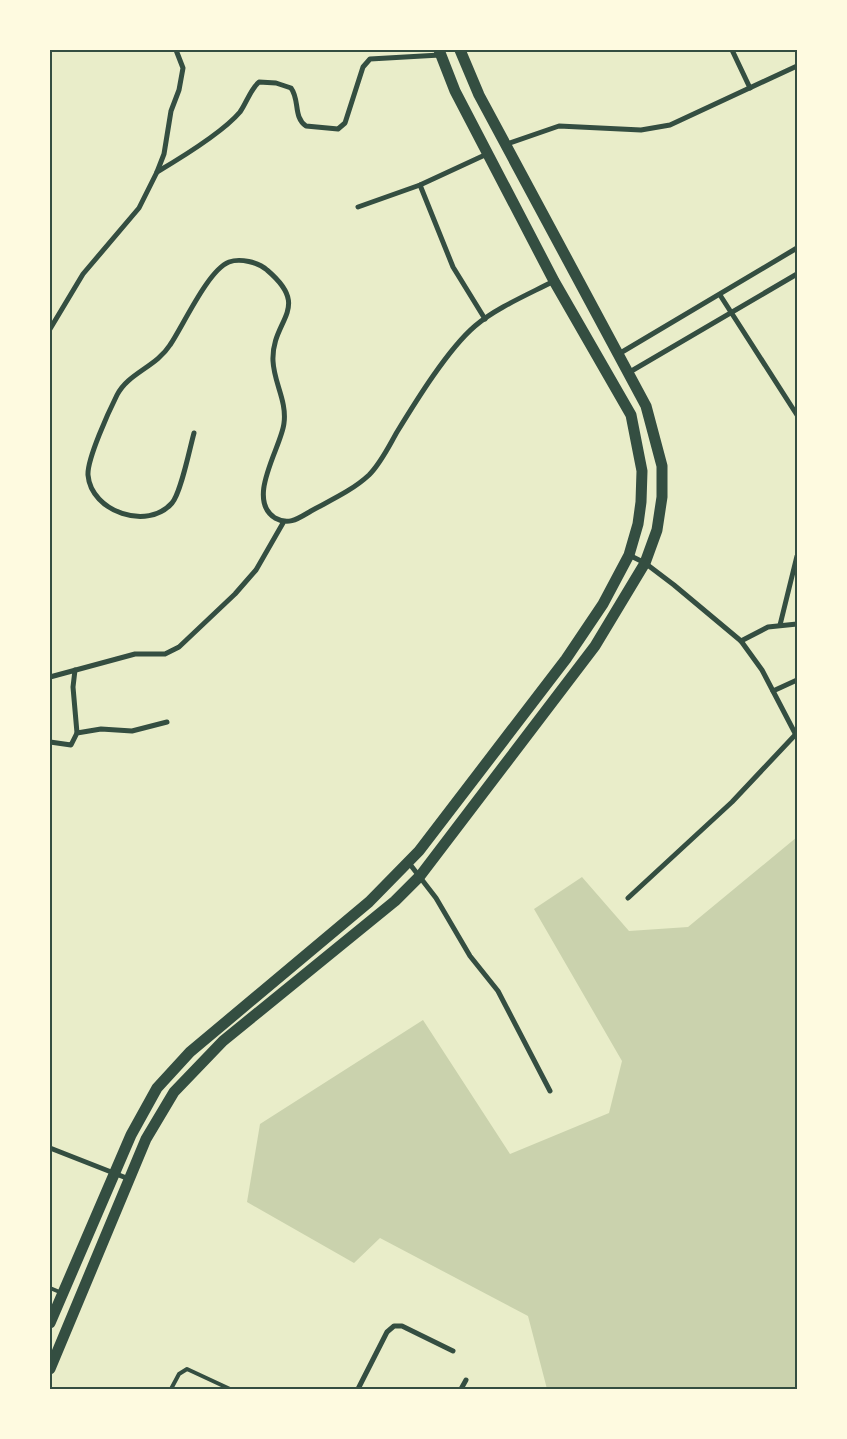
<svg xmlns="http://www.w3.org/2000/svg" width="847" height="1439" font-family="'Archivo Narrow',sans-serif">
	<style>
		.green { fill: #cad2ad }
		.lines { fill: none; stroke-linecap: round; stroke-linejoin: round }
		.service { stroke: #344e41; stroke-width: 4 }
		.minor { stroke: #344e41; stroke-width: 5 }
		.trunk { stroke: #344e41; stroke-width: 11 }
		.neatline { fill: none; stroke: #344e41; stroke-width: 2 }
	</style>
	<rect width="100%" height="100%" fill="#e9edc9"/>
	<path class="green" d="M797,837V1389H547L528,1316L380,1238L354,1263L247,1202L260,1124L423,1020L510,1154L609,1113L622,1061L534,909L582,877L629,931L688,927Z"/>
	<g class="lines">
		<g class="service">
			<path d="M50,1288L62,1293"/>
			<path d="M171,1389L179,1374L187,1369L230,1389"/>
		</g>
		<g class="minor">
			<path d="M732,50L750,88"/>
			<path d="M507,144L559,126L641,130L670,125L797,66"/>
			<path d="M157,172C179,159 224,131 240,112C247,102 250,90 259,82L276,83L291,88C300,100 293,117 306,126L338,129L345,123L363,67L370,59L440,55"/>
			<path d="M420,185L453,267L485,319"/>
			<path d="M358,207L420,185L487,154"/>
			<path d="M720,295L797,415"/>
			<path d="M50,329L83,274L139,208L157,172L164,154L171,111L179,90L183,68L176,50"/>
			<path d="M617,355L797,248"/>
			<path d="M628,373L797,274"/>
			<path d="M194,433C190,447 181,493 172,503C148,531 91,512 88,475C87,459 109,411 117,395C128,373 156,367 170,345C183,326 208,270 229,262C240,258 258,262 267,270C313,309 271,319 273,361C274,383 287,401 284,423C282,446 245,499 275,518C289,526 299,518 311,511C331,500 353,490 369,475C381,463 389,446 397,432C416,401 448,349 475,326C496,308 529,294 554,281"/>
			<path d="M629,555L645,563L674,585L741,641L762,670L797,737"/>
			<path d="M780,625L797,556"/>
			<path d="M741,641L768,627L797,624"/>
			<path d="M75,670L73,687L77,733"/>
			<path d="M50,677L135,654H165L179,647L235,594L256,570L283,523"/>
			<path d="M773,691L797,680"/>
			<path d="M50,742L71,745L77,733L101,729L132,731L167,722"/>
			<path d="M409,863L436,898L470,956L498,991L550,1091"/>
			<path d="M628,898L732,802L796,734"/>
			<path d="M50,1148L129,1179"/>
			<path d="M358,1389L387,1332L394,1326H402L453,1351"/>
			<path d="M461,1389L466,1380"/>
		</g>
		<g class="trunk">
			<path d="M50,1323L131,1135L157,1088L190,1052L369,902L419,851L566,659L603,604L629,555L638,524L641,502L642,471L631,415L554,281L455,91L439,50"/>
			<path d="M50,1369L146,1139L174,1092L223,1041L395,901L420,876L595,646L645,563L657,530L662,497V466L646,406L479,95L460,50"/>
		</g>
	</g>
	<rect width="847" height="1439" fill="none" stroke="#fefae0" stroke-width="102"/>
	<rect x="51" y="51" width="745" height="1337" class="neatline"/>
</svg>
